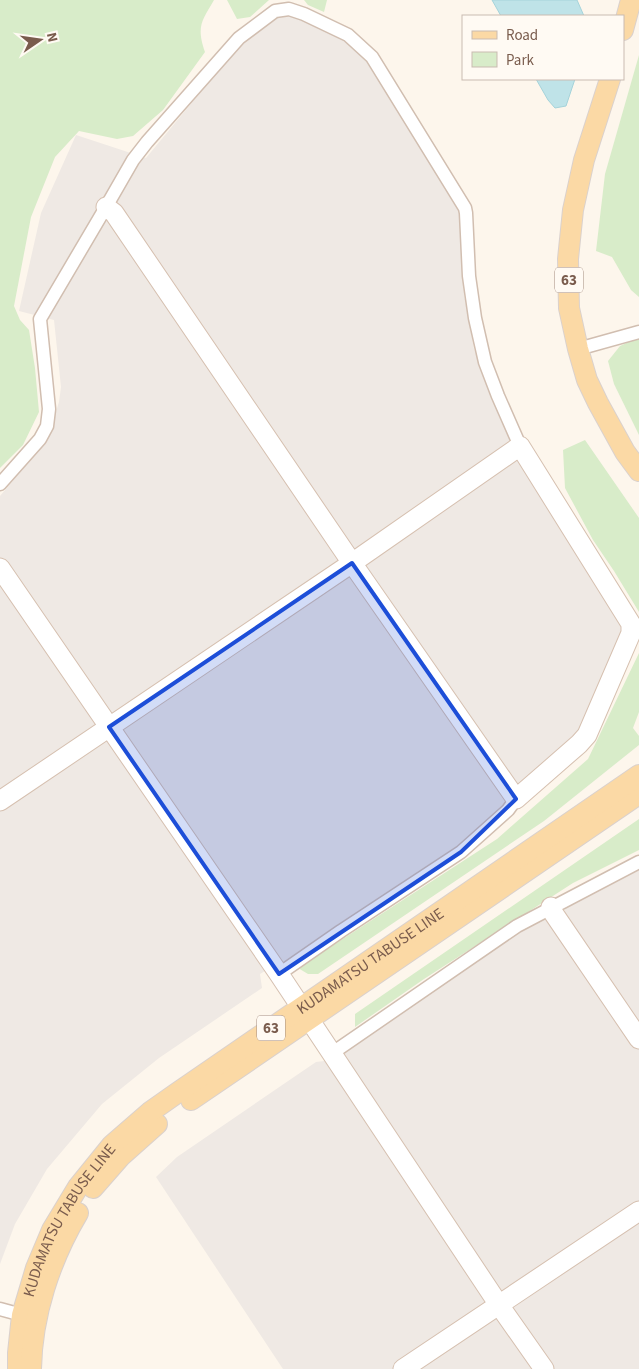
<svg xmlns="http://www.w3.org/2000/svg" width="639" height="1369" font-family="'Source Sans 3',sans-serif">
	<style>
		.industrial { fill: #efe9e4 }
		.green { fill: #d8ecc9 }
		.water { fill: #bfe3e8; stroke: #a5d3da }
		.lines { fill: none; stroke-linecap: round; stroke-linejoin: round }
		.street-casing { stroke: #d1beb0; stroke-width: 15 }
		.secondary-casing { stroke: #d6c0b0; stroke-width: 21 }
		.primary-casing { stroke: #dad1cd; stroke-width: 22 }
		.street { stroke: #fff; stroke-width: 12 }
		.secondary { stroke: #fff; stroke-width: 19 }
		.primary { stroke: #fbd9a5; stroke-width: 20 }
		.marked { fill: #1d4ed8; fill-opacity: 0.2; stroke: #1d4ed8; stroke-width: 4; stroke-linejoin: round }
		.labels { text-anchor: middle; stroke-width: 5; stroke-linejoin: round; paint-order: stroke }
		.shield { fill: #fffaf3; stroke: #a28b7f; stroke-width: 1 }
		.shield-label { font-size: 15px; font-weight: bold; fill: #7a5c4d }
		.street-label { font-size: 16px; fill: #7a5c4d; stroke: #fffaf3 }
	</style>
	<rect width="100%" height="100%" fill="#fdf6ec"/>
	<g class="industrial">
		<path d="M288,14L345,39L366,61L414,135L462,215L464,294L474,349L501,421L525,465L626,624L581,737L507,807L416,878L288,964L280,962L260,974L262,988L159,1058L102,1104L47,1169L15,1224L0,1264V496L47,440L59,402L61,387L54,320L19,311L41,213L76,135L146,158L243,41L274,17Z"/>
		<path d="M639,865V1369H283L156,1177L177,1157L316,1062L324,1061L345,1047L538,918L547,920L564,913L567,903Z"/>
	</g>
	<g class="green">
		<path d="M0,0H214C202,21 196,26 205,52L163,110L133,136L117,139L79,131L55,157L31,217L14,306L20,320L29,330L35,368L39,412L23,445L0,468Z"/>
		<path d="M226,0H269L250,17L237,19L227,0Z"/>
		<path d="M304,0H327L324,12L308,5Z"/>
		<path d="M639,55V297L631,290L612,257L596,251L605,174Z"/>
		<path d="M639,337V435L614,384L608,361L620,346Z"/>
		<path d="M585,440L639,518V612L614,571L593,540L565,488L563,450Z"/>
		<path d="M639,653V712L633,728L639,736V745L544,821L318,974H308L298,968L497,839L588,759Z"/>
		<path d="M639,819V850L573,883L424,979L355,1027V1014Z"/>
	</g>
	<g class="water">
		<path d="M492,0H577L584,16H501Z"/>
		<path d="M536,79H575L566,106L555,108L548,100Z"/>
	</g>
	<g class="lines">
		<defs>
			<g id="street">
				<path d="M578,349L639,332"/>
				<path d="M0,484L40,439L47,426L49,409L40,319L106,207L133,160L147,142L239,38L275,11L289,9L304,14L348,35L372,57L465,208L466,213L469,276L475,318L485,362L498,396L520,446"/>
				<path d="M279,974L341,931L461,852L508,810L516,799"/>
				<path d="M331,1054L517,926L639,862"/>
				<path d="M0,1309L22,1315"/>
			</g>
			<g id="secondary">
				<path d="M0,568L279,974L499,1305L544,1369"/>
				<path d="M0,801L352,563L520,446L631,624V633L587,735L579,744L516,799L352,563L114,213L106,207"/>
				<path d="M551,907L554,914L639,1039"/>
				<path d="M403,1369L639,1211"/>
			</g>
			<g id="primary">
				<path d="M623,30L631,0"/>
				<path d="M610,79L584,160L573,210L568,259L569,308L578,349L587,380L598,403L625,452L639,471"/>
				<path d="M191,1100L639,794"/>
				<path d="M93,1188L121,1156L157,1124"/>
				<path id="s1" d="M18,1369V1353L22,1315L36,1268L52,1230L78,1187L112,1145L150,1112L177,1093L639,775"/>
				<path d="M31,1369C32,1315 50,1260 78,1213"/>
			</g>
		</defs>
		<use href="#street" class="street-casing"/>
		<use href="#secondary" class="secondary-casing"/>
		<use href="#primary" class="primary-casing"/>
		<use href="#street" class="street"/>
		<use href="#secondary" class="secondary"/>
		<use href="#primary" class="primary"/>
	</g>
	<path class="marked" d="M352,563L516,799L461,852L279,974L109,727Z"/>
	<g class="labels">
		<g class="shield">
			<rect x="555" y="267.5" width="28" height="25" rx="4"/>
			<rect x="257" y="1015.5" width="28" height="25" rx="4"/>
		</g>
		<g class="shield-label">
			<text x="569" y="285">63</text>
			<text x="271" y="1033">63</text>
		</g>
		<g class="street-label">
			<text dy="6" stroke="none"><textPath href="#s1" startOffset="566">KUDAMATSU TABUSE LINE</textPath></text>
			<text dy="6" stroke="none"><textPath href="#s1" startOffset="161">KUDAMATSU TABUSE LINE</textPath></text>
		</g>
	</g>
	<rect x="462" y="15" width="162" height="65" fill="#fffaf3" stroke="#cabbb1"/>
	<rect x="472" y="31" width="25" height="8" fill="#fbd9a5" stroke="#cabbb1"/>
	<text x="506" y="40" font-size="15" fill="#7a5c4d">Road</text>
	<rect x="472" y="52" width="25" height="15" fill="#d8ecc9" stroke="#cabbb1"/>
	<text x="506" y="65" font-size="15" fill="#7a5c4d">Park</text>
	<g transform="translate(40 40) rotate(77)" stroke="#fffaf3" stroke-width="4" paint-order="stroke">
	<path d="M0-4L9 19L0 12L-9 19Z" fill="#7a5c4d"/>
	<text y="-8" font-size="14" font-weight="bold" text-anchor="middle" fill="#7a5c4d">N</text>
	</g>
</svg>
